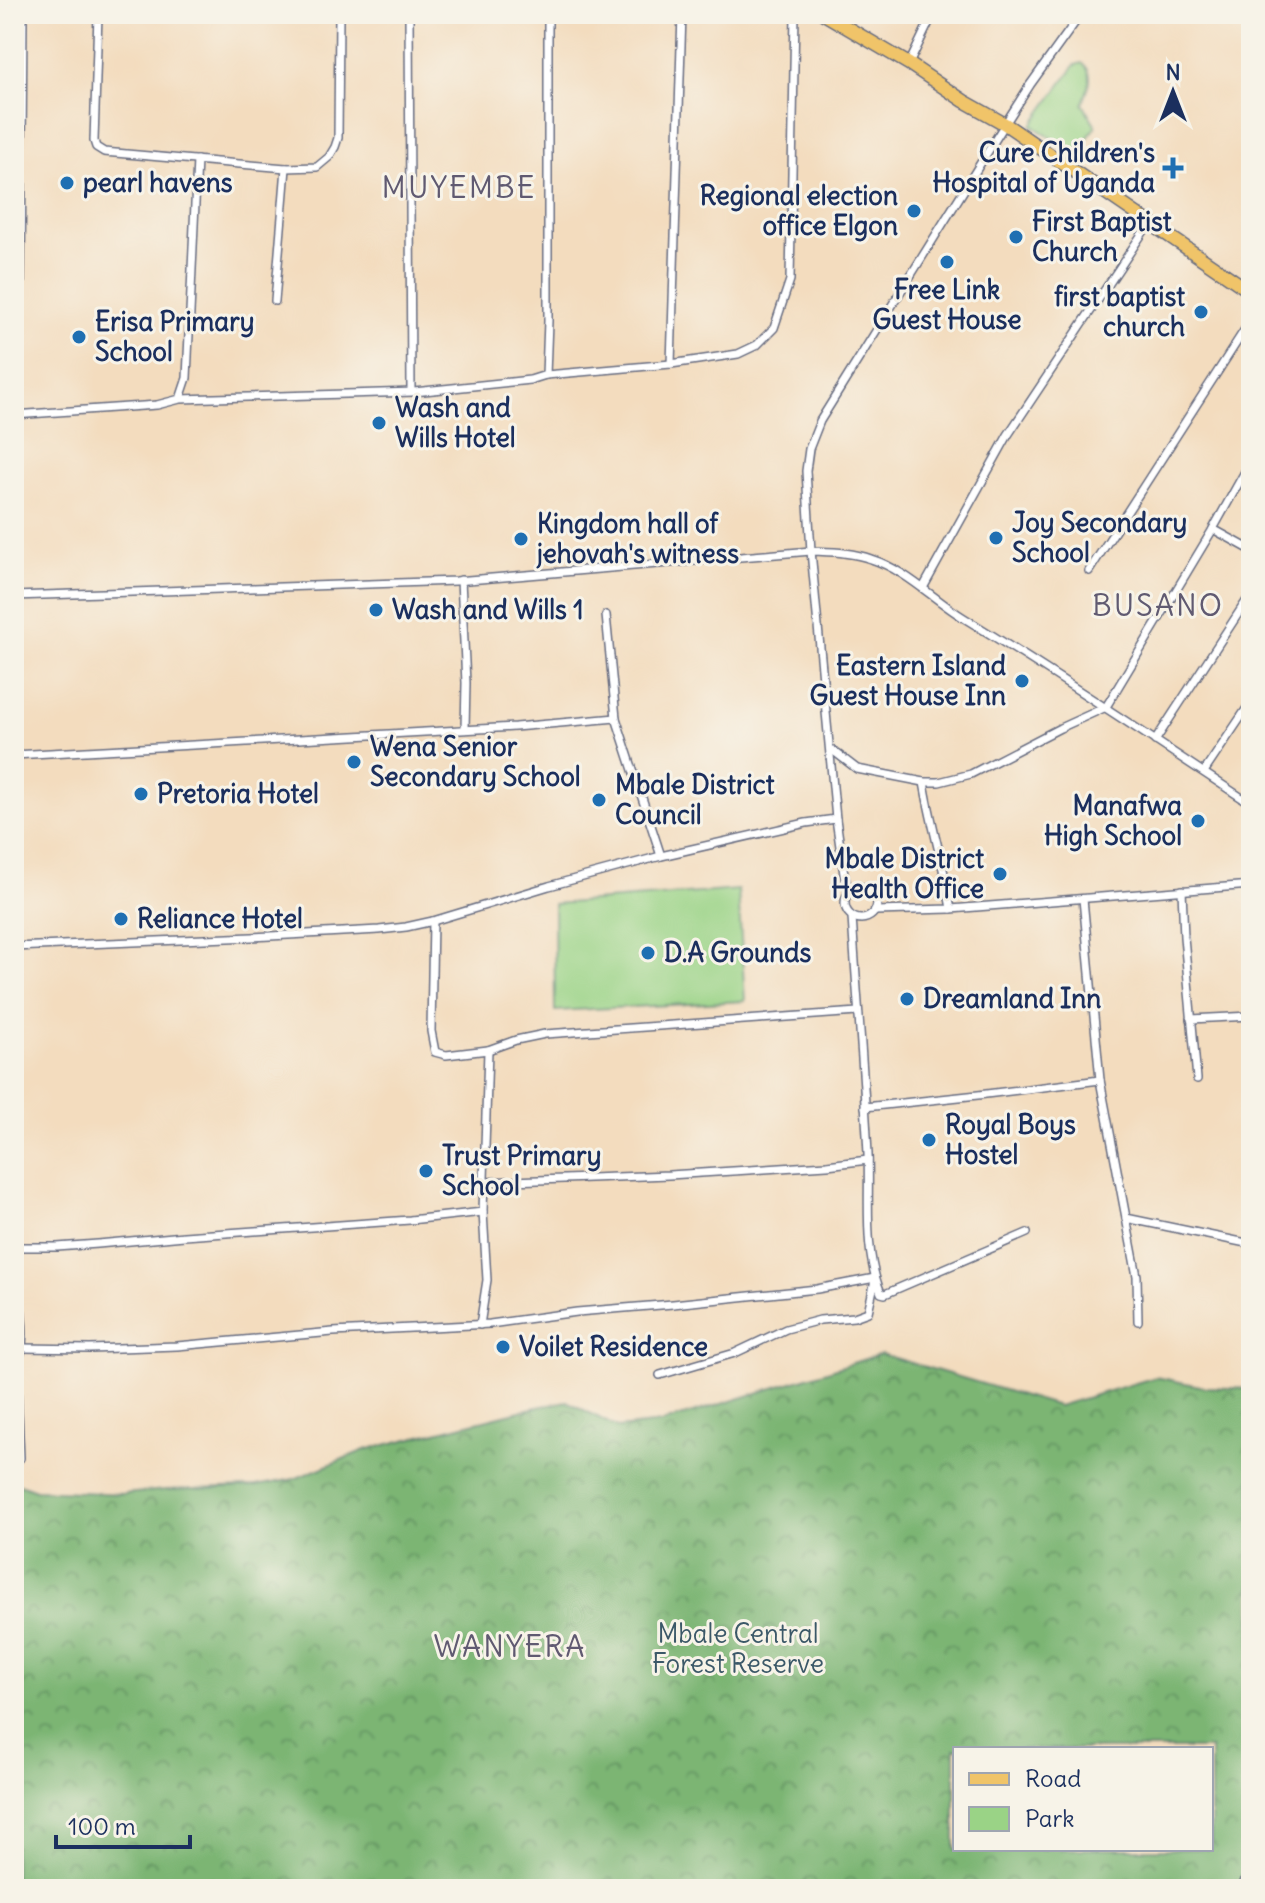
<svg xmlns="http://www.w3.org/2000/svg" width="1265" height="1903" font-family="Delius,sans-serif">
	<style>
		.green { fill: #9ad386; stroke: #5a8172; stroke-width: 2 }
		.forest { fill: url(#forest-crowns); stroke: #4b7268; stroke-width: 2; fill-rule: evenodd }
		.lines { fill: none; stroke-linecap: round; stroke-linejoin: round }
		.minor-casing { stroke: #676c80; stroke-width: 10 }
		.primary-casing { stroke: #676c80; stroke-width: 15 }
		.minor { stroke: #fff; stroke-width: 7 }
		.primary { stroke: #f0c469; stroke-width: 12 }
		.poi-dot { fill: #1f6fb2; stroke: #f7f3e8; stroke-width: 3 }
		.labels { text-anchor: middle; stroke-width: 6; stroke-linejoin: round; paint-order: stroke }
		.poi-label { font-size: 26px; font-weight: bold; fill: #1b2f5e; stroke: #f7f3e8; text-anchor: start }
		.park-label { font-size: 26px; fill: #3b5868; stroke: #f7f3e8 }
		.quarter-label { font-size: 30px; letter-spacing: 2px; fill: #605a71; stroke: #f7f3e8 }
	</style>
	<defs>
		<pattern id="forest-crowns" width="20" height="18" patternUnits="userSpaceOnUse" patternTransform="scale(2)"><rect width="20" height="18" fill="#7bb573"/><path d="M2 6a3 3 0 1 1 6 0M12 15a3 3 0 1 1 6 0" fill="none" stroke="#649462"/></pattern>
	</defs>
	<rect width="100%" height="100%" fill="#f7f3e8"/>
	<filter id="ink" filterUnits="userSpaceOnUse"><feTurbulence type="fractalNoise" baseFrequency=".0125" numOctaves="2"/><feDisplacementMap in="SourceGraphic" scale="16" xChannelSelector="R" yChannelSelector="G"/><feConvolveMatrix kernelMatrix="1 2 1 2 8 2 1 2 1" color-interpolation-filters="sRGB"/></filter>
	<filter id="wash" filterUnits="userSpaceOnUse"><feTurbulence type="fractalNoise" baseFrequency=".006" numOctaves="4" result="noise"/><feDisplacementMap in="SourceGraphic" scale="32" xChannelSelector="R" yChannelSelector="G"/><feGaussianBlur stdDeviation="1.8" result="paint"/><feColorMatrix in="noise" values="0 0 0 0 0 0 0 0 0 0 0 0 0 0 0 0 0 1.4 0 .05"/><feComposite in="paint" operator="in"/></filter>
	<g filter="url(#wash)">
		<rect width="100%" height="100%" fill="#f3dcbe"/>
		<g class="green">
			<path d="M1082,63C1097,75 1087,88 1083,104L1096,126L1076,155L1032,125L1075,65Z"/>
			<path d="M738,890L745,1001L555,1011L554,904Z"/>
		</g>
		<path class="forest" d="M881,1354L1058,1406L1156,1377L1205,1387L1251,1389V1889H14V1482L36,1490L124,1494L166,1490L251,1487L294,1479L365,1450L528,1409L567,1401L618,1428L661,1423ZM955,1749H1211V1849H955Z"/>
	</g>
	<g filter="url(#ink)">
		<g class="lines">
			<defs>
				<g id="minor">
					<path d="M98,14L94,141L96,147L104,152L286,168L317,167L329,157L335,147L338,138L339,14"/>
					<path d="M409,14L411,391"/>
					<path d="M909,64L933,14"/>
					<path d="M275,301L286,168"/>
					<path d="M14,364L21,283L23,14"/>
					<path d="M671,364L682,14"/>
					<path d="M546,375L671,364L738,354L757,345L774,328L790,280L795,14"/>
					<path d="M180,399L414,392L530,380L546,375L548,321V14"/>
					<path d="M14,415L157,405L180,399L187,378L197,160"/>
					<path d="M1213,529L1251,550"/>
					<path d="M1089,571L1251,320"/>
					<path d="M461,580L466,683L465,729"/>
					<path d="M923,588L1008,435L1150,222"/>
					<path d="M14,596L456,581L811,551C831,552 852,552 871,559C906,570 933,599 964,618C1061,677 1156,741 1251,804"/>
					<path d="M606,615L616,718L661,856"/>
					<path d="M1155,741L1251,594"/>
					<path d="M831,749L857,769L924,782H939L971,774L1060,728L1106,707L1213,529L1251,461"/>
					<path d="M14,755L515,727L616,718"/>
					<path d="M1204,772L1251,702"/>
					<path d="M924,782C931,825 944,866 951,909"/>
					<circle cx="861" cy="903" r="16"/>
					<path d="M1182,890L1184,937L1197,1079"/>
					<path d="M849,893L844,874L836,819L811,551L806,471L809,449L820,421L1005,124L1030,85L1081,14"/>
					<path d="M1083,899L1100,1080L1137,1276L1138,1321"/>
					<path d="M875,911L951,909L1251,885"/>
					<path d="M852,917C857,996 864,1075 868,1154C870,1199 863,1251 881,1293L885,1294L1027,1233"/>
					<path d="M433,921L431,1031L435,1052L446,1055L488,1050L483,1212L487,1280L480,1325"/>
					<path d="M14,947L252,937L379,930L406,927L433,921L549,886L661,856L806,823L836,819"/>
					<path d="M1191,1019L1251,1016"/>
					<path d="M14,1026L16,1046L14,1077"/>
					<path d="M488,1050L516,1040L545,1034L858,1012"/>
					<path d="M865,1107L978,1095L1100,1080"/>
					<path d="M486,1182L669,1175L827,1165L868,1160"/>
					<path d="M1126,1218L1251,1244"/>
					<path d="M14,1220C16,1238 16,1254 17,1271C18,1297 30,1343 16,1365L20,1458"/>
					<path d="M18,1247H57L98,1244L184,1236L410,1220L483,1212"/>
					<path d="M22,1348L90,1349L177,1346L333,1332L490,1324L577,1312L673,1304L817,1289L875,1278"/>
					<path d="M660,1375L735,1353L786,1329L820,1320L854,1317L868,1312L875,1280"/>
					<path d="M1242,1889L1251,1862"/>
				</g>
				<path id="primary" d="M824,14L909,64L964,101L1005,124L1251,292"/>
			</defs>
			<use href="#minor" class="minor-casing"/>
			<use href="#primary" class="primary-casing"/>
			<use href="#minor" class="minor"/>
			<use href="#primary" class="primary"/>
		</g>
	</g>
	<g class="poi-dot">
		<path d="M1169 156h8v8h8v8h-8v8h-8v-8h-8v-8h8z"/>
		<circle cx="67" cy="183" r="8"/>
		<circle cx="914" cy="211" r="8"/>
		<circle cx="1016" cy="237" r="8"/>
		<circle cx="947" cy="262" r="8"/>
		<circle cx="1201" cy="312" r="8"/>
		<circle cx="79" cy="337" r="8"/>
		<circle cx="379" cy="423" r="8"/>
		<circle cx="996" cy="538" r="8"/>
		<circle cx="521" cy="539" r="8"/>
		<circle cx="376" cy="610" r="8"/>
		<circle cx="1022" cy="681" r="8"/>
		<circle cx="354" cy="762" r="8"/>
		<circle cx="141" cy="794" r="8"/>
		<circle cx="599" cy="800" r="8"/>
		<circle cx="1198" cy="821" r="8"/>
		<circle cx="1000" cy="874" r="8"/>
		<circle cx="121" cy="919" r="8"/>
		<circle cx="648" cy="953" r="8"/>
		<circle cx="907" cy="999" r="8"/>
		<circle cx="929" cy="1140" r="8"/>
		<circle cx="426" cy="1171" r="8"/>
		<circle cx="503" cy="1347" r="8"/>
	</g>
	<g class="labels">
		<g class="poi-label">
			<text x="1155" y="162" text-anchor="end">Cure Children's<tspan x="1155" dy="30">Hospital of Uganda</tspan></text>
			<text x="83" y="192">pearl havens</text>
			<text x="898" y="205" text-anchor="end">Regional election<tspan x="898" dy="30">office Elgon</tspan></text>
			<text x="1032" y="231">First Baptist<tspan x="1032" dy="30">Church</tspan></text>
			<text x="947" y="299" text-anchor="middle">Free Link<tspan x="947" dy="30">Guest House</tspan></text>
			<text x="1185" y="306" text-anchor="end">first baptist<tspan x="1185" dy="30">church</tspan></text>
			<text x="95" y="331">Erisa Primary<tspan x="95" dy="30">School</tspan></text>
			<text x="395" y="417">Wash and<tspan x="395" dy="30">Wills Hotel</tspan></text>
			<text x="1012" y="532">Joy Secondary<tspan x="1012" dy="30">School</tspan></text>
			<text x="537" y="533">Kingdom hall of<tspan x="537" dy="30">jehovah's witness</tspan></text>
			<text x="392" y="619">Wash and Wills 1</text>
			<text x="1006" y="675" text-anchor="end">Eastern Island<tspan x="1006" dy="30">Guest House Inn</tspan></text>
			<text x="370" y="756">Wena Senior<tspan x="370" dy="30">Secondary School</tspan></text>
			<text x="615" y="794">Mbale District<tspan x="615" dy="30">Council</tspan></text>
			<text x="157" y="803">Pretoria Hotel</text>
			<text x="1182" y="815" text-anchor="end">Manafwa<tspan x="1182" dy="30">High School</tspan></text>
			<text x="984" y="868" text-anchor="end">Mbale District<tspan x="984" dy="30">Health Office</tspan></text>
			<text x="137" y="928">Reliance Hotel</text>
			<text x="664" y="962">D.A Grounds</text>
			<text x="923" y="1008">Dreamland Inn</text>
			<text x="945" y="1134">Royal Boys<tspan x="945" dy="30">Hostel</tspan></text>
			<text x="442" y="1165">Trust Primary<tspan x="442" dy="30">School</tspan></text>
			<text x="519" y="1356">Voilet Residence</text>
		</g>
		<g class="park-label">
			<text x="738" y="1643">Mbale Central<tspan x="738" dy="30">Forest Reserve</tspan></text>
		</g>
		<g class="quarter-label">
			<text x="459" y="198">MUYEMBE</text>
			<text x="1158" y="616">BUSANO</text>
			<text x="510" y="1657">WANYERA</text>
		</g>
	</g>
	<rect width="1265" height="1903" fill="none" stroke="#f7f3e8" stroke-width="48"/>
	<rect x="953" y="1747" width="260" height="104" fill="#f7f3e8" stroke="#9fa5b1" stroke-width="2"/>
	<rect x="969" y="1773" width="40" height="12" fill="#f0c469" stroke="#9fa5b1" stroke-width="2"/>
	<text x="1025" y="1787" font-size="24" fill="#1b2f5e">Road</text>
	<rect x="969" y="1807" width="40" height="24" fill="#9ad386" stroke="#9fa5b1" stroke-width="2"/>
	<text x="1025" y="1827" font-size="24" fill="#1b2f5e">Park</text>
	<g transform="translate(1173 92)" stroke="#f7f3e8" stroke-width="6" paint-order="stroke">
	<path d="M0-6L14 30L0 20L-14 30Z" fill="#1b2f5e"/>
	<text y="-12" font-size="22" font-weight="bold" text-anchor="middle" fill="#1b2f5e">N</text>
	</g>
	<path d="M56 1835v12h134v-12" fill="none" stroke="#1b2f5e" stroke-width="4"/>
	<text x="68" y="1835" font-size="24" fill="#1b2f5e" stroke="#f7f3e8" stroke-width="6" paint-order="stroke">100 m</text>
</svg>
